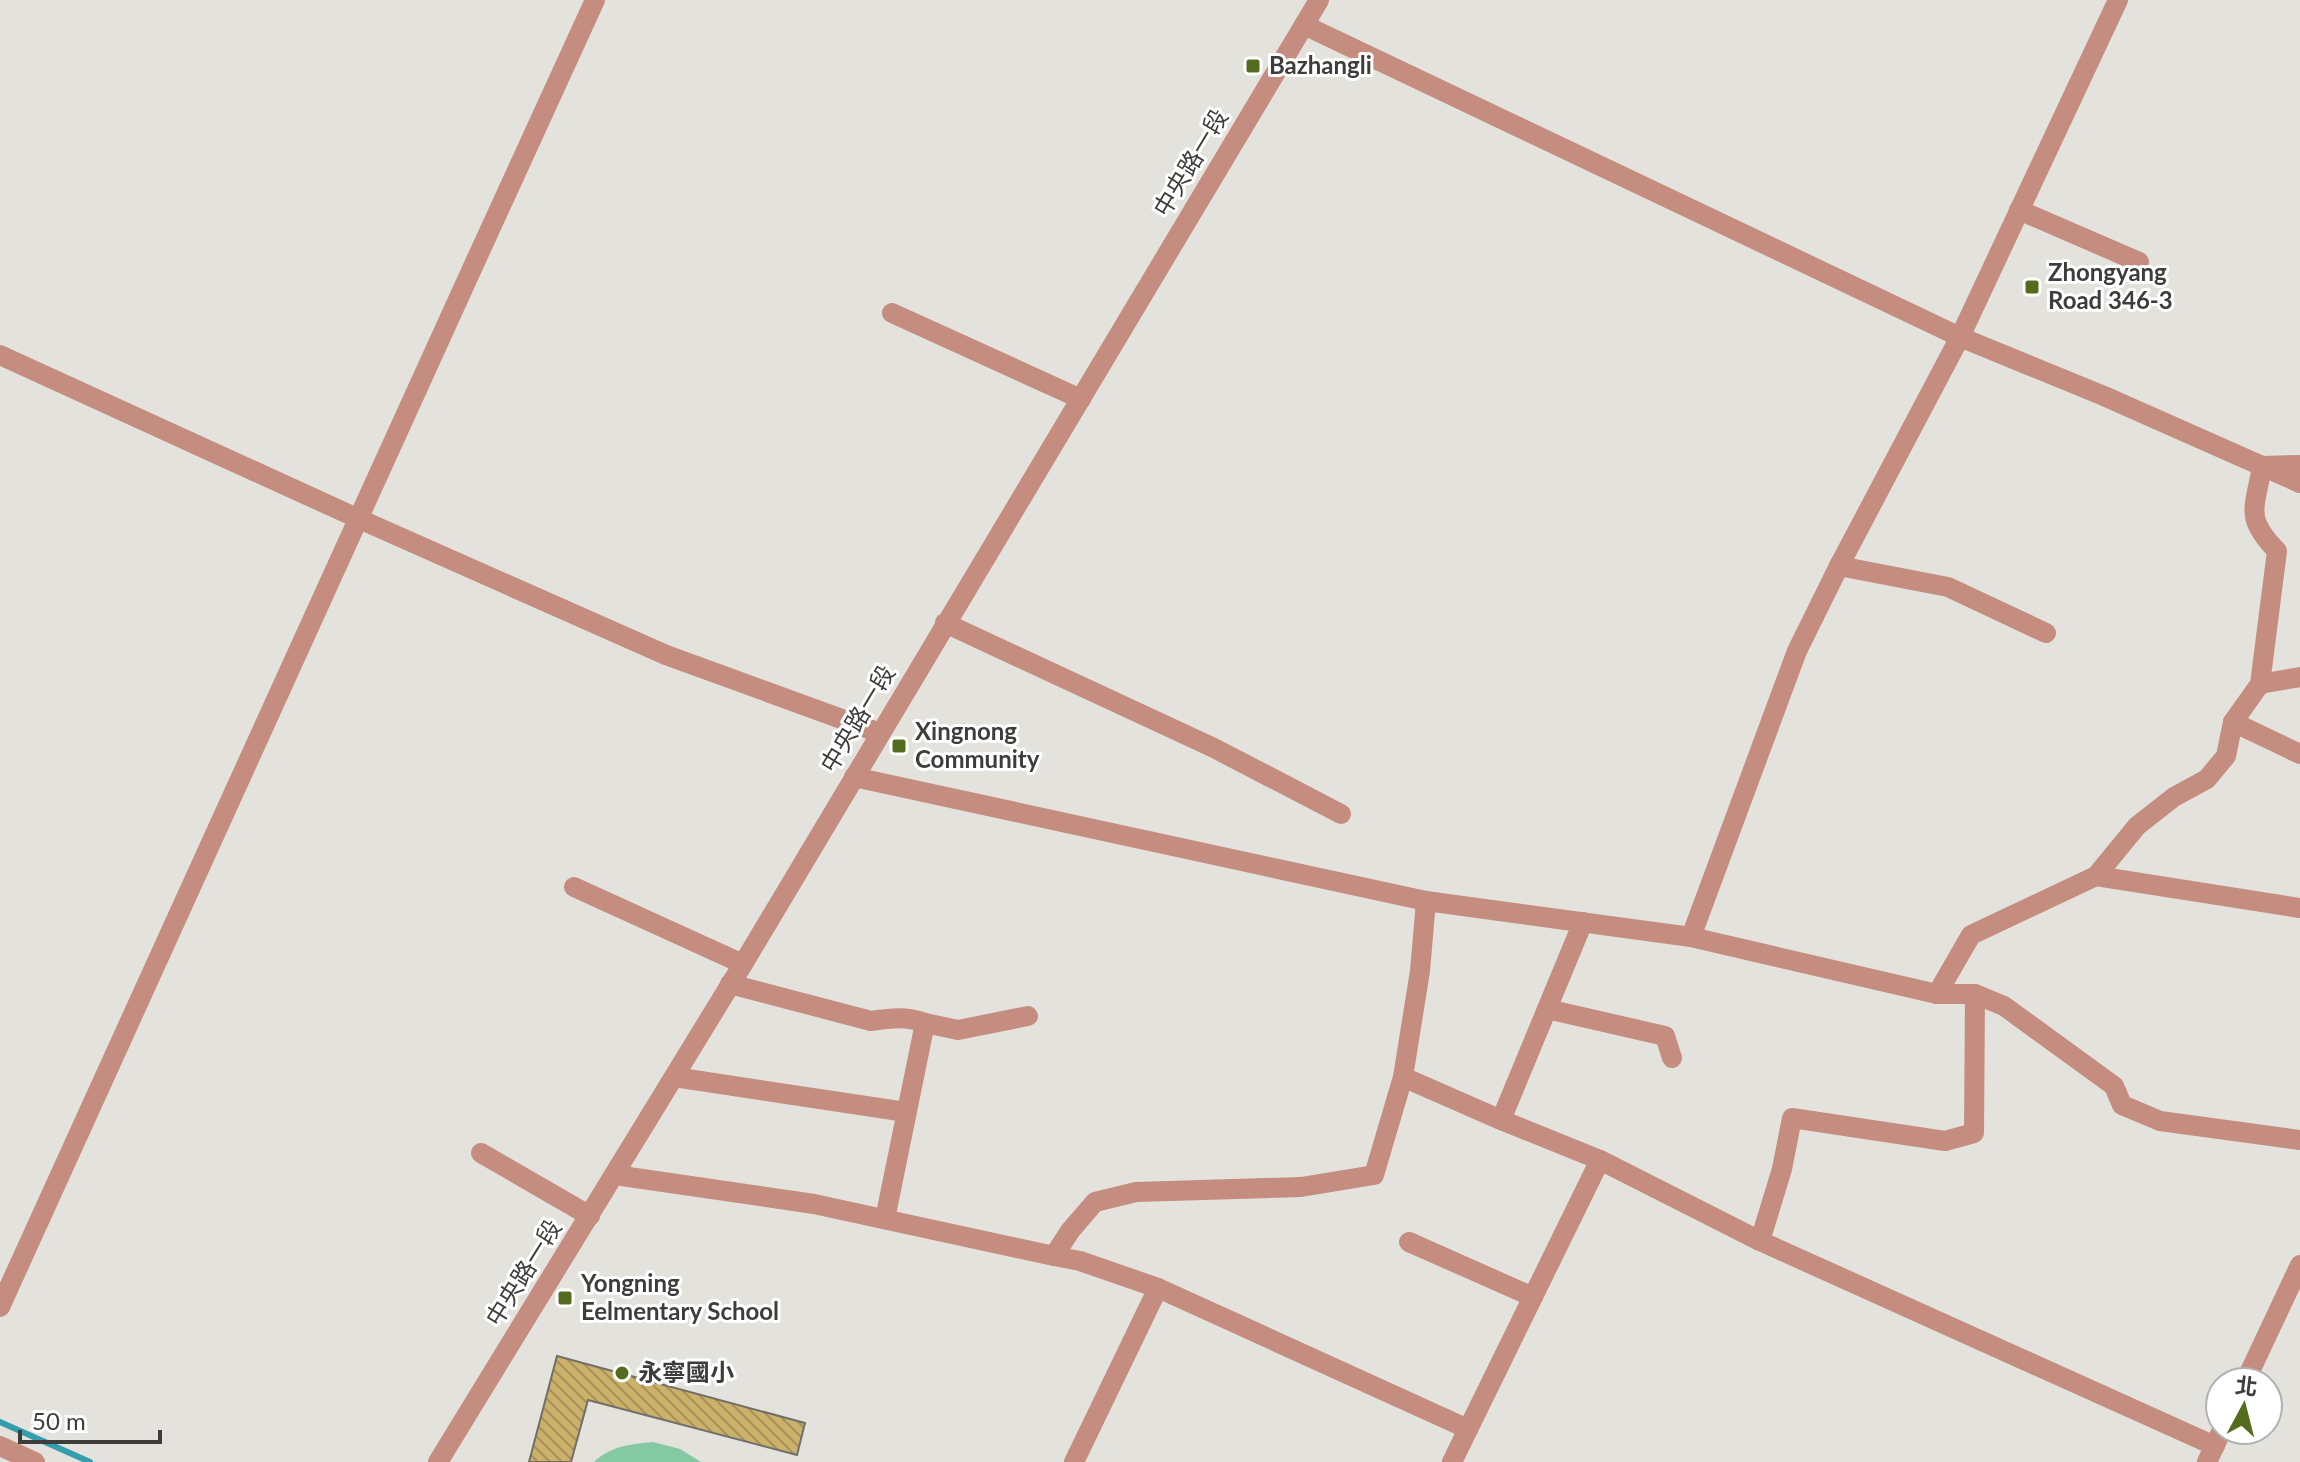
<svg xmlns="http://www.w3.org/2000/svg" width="2300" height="1462" font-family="Lato,'Noto Sans TC',sans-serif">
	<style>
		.garden { fill: #85c9a3 }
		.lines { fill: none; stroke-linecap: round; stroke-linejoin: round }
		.stream { stroke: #349eae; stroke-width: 6 }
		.building { fill: url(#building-back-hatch); stroke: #716f6a; stroke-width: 2 }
		.minor { stroke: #c48d80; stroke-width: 20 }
		.poi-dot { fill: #536c1e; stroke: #fff; stroke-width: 3 }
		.labels { text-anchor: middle; stroke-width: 6; stroke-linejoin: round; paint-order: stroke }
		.poi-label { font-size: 24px; font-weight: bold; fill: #3e3d3b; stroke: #fff; text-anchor: start }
		.street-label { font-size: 24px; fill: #3e3d3b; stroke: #fff }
	</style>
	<defs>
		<pattern id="building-back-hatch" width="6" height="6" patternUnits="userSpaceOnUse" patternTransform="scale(2)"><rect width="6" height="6" fill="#cbb169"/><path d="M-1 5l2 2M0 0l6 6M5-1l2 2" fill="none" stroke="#a69158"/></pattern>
	</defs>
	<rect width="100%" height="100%" fill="#e4e2dc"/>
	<path class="garden" d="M653,1442L680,1449L701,1462H594C610,1446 632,1444 653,1442Z"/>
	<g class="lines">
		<path class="stream" d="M0,1422L90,1462"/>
	</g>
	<path class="building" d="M557,1356L805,1423L797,1455L588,1400L571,1462H529Z"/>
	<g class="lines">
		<g class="minor">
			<path d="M1304,25L1960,337L2104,396L2262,466L2300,465"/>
			<path d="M2019,210L2139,262"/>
			<path d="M892,313L1081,399"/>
			<path d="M0,355L357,518L666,655L880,733"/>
			<path d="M1839,566L1948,587L2046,633"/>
			<path d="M945,623L1214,748L1341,814"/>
			<path d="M2260,684L2300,677"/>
			<path d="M2233,722L2300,754"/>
			<path d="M854,777L1426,901L1691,937L1937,994H1975L2004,1006L2114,1086L2122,1105L2160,1121L2300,1140"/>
			<path d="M2096,876L2300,908"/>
			<path d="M574,887L743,964"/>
			<path d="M1426,901L1420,971L1403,1077L1374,1175L1301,1187L1136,1192L1095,1202L1070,1231L1054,1256L1080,1261L1158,1288L1468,1429"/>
			<path d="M1691,937L1797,651L1839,566L1960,337L2118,0"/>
			<path d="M730,984L871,1021C891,1018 906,1016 925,1023L885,1219"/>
			<path d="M1937,994L1971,935L2096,876L2137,826L2174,797L2207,779L2226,756L2233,722L2260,684L2277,551C2244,517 2255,509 2262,466L2300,483"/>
			<path d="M1547,1009L1665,1036L1672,1058"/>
			<path d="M925,1023L958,1030L1028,1016"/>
			<path d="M674,1077L906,1112"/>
			<path d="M1403,1077L1501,1120L1600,1160L1760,1241L2215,1446"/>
			<path d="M1501,1120L1583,922"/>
			<path d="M481,1153L590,1216"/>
			<path d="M615,1175L814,1204L1054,1256"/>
			<path d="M1760,1241L1782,1169L1792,1118L1945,1141L1974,1133L1975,994"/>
			<path d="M1409,1242L1533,1297"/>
			<path d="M0,1307C199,872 395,435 595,0"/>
			<path d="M2245,1382L2300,1265"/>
			<path d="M0,1446L35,1462"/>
			<path d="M438,1462L743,964L1319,0"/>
			<path d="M1074,1462L1158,1288"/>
			<path d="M1452,1462L1600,1160"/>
			<path d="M2207,1462L2222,1430"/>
		</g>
	</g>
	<g class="poi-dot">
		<rect x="1245" y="58" width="16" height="16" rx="4"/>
		<rect x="2024" y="279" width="16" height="16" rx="4"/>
		<rect x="891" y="738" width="16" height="16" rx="4"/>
		<rect x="557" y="1290" width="16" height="16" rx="4"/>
		<circle cx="622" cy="1373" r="8"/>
	</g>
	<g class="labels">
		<g class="poi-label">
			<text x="1269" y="74">Bazhangli</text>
			<text x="2048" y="281">Zhongyang<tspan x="2048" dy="28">Road 346-3</tspan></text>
			<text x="915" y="740">Xingnong<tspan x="915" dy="28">Community</tspan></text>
			<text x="581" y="1292">Yongning<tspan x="581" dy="28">Eelmentary School</tspan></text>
			<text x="638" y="1381">永寧國小</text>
		</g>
		<g class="street-label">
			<text transform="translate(1191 163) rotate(-59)" y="8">中央路一段</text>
			<text transform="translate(858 719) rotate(-59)" y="8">中央路一段</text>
			<text transform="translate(524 1273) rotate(-58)" y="8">中央路一段</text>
		</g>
	</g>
	<g transform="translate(2244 1406) rotate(7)"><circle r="38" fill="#ffffff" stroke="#b2b1b1" stroke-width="2"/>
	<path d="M0-6L14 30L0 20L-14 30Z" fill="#536c1e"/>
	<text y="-12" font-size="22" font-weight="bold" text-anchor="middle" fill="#3e3d3b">北</text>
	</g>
	<path d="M20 1430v12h140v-12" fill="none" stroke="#3e3d3b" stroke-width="4"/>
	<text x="32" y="1430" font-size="24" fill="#3e3d3b" stroke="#ffffff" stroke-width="6" paint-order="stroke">50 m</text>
</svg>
